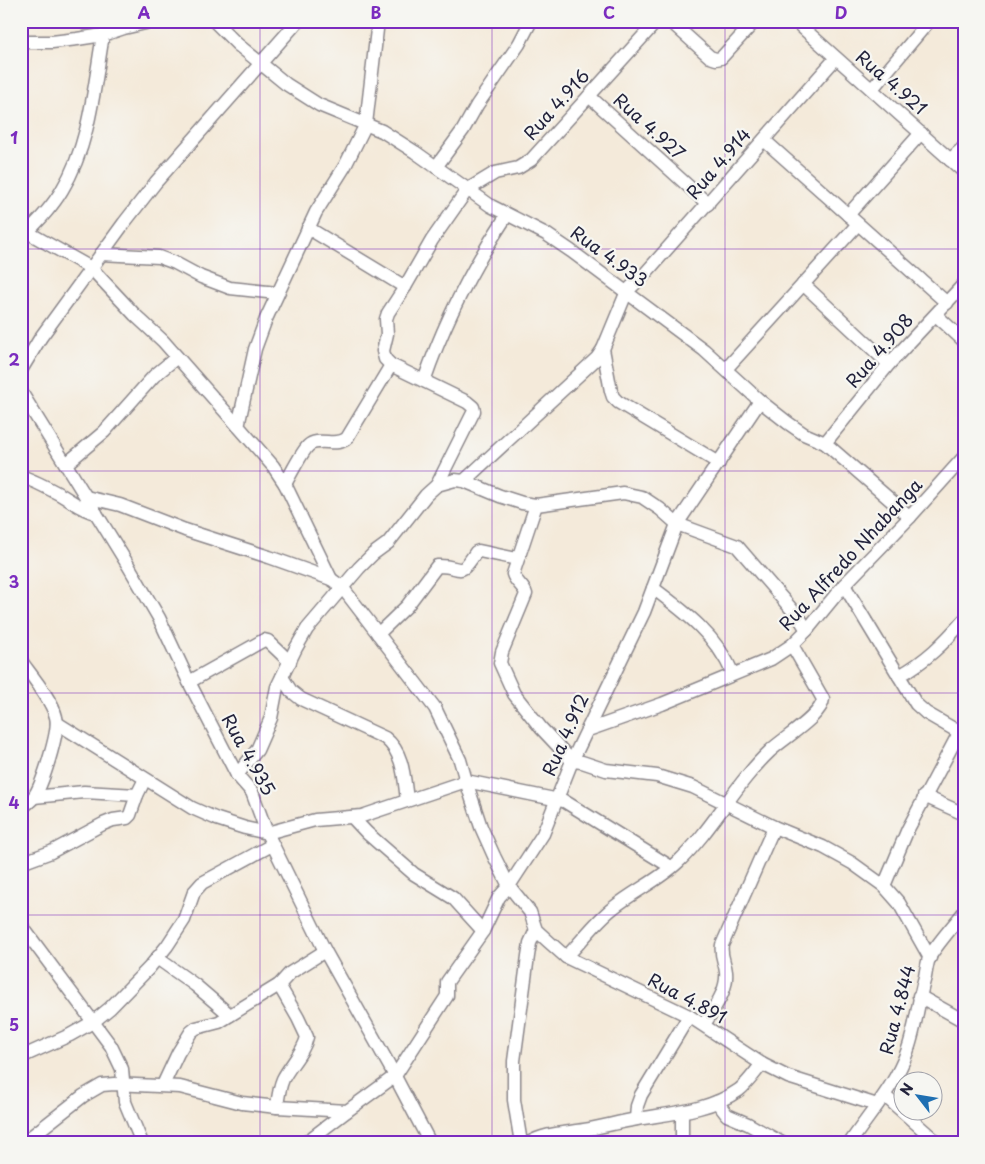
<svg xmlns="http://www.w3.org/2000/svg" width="985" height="1164" font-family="'Playpen Sans',sans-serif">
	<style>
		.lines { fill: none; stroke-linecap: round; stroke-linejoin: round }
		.street-casing { stroke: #8b868a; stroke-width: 15 }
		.street { stroke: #fff; stroke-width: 12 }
		.grid { fill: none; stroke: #7b2cbf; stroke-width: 1; stroke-opacity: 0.55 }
		.labels { text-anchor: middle; stroke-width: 4.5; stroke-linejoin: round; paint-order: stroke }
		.street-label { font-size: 18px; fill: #22223b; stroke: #f6f6f2 }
		.neatline { fill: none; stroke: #7b2cbf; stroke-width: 2 }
		.grid-label { font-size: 16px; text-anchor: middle; font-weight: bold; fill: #7b2cbf }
	</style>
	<rect width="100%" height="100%" fill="#f6f6f2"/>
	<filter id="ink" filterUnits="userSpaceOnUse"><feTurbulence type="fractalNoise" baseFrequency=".02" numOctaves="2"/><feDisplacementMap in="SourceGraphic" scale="10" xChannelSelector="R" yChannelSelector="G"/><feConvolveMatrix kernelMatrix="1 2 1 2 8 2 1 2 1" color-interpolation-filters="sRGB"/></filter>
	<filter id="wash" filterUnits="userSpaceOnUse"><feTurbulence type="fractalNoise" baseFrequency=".0096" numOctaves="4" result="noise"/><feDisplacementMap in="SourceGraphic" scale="20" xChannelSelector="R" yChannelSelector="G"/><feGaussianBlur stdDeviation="1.12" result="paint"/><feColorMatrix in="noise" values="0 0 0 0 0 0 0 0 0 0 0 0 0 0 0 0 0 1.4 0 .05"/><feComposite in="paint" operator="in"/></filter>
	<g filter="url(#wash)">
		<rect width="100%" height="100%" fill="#f4eada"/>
	</g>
	<g filter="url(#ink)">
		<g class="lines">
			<defs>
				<g id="street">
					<path d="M214,21L237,44L286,84L319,105L382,131L415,152L491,206L546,234L571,251L704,350L760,401L788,423L804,434L825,443L910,517"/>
					<path d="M670,21L710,57L716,59L721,58L755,21"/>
					<path d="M795,21L964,172"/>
					<path d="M21,42H52L77,39L103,35L124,28L154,21"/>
					<path d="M872,89L929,21"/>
					<path d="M589,96L708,204"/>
					<path d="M764,140L947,303"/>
					<path d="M950,160L964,147"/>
					<path d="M436,167L463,130L477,105L519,44L531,21"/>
					<path d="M848,215L921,133"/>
					<path d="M308,228L405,287"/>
					<path d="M27,232L91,268L135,315L163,341L238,426L273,466L285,484L331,579"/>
					<path d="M22,237C37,223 52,207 62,190C90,144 94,87 103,35"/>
					<path d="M101,254L159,257L175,263L201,277L230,288L277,293"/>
					<path d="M803,284L889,364"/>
					<path d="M936,315L964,341"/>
					<path d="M603,349L611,391L613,397L618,402L719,463"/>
					<path d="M726,369L858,224"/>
					<path d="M21,370L41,337L124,223L156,182L298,21"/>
					<path d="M424,381C445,320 471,269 507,215"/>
					<path d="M21,392L128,565L159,618L189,682L237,775L252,792L267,833L325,951L389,1065L430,1143"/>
					<path d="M238,426L255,349L266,319L316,212L345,166L366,124L378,21"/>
					<path d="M825,443L889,364L964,284"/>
					<path d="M66,464L104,432L154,376L177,357"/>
					<path d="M21,476C35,481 48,488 61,495C73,502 82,510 96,513"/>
					<path d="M464,481L597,358L603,349L627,291L643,276L836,58"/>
					<path d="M285,484C291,474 301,453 308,446C318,436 337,448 347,438L391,365"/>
					<path d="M437,485L474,411L473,407L467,402L391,365L385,359L383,351L387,334L386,319L388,313L405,287L432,240L467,190L495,173L518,168L531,160L657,21"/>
					<path d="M86,497L120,505L185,530L269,557L331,579L342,587L435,708L460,760L466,781L481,827L494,856L509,886L530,912L536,930L548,941L566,957L689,1016L762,1064L788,1077L877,1105"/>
					<path d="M536,505L513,574C515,582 524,586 526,594L502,652L500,663L514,694L541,728L572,761L582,762L606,770L657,776L693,787L774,827L823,847L852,863L884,886L899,903L930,958"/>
					<path d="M844,585L916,704L926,713L964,735"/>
					<path d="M653,588C685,612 717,636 733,674"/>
					<path d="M378,634L407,606L437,566C463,565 458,580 476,552L479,551L517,559"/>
					<path d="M21,661C31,675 52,700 56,717C60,730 42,787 33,798C30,802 25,805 21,808"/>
					<path d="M899,676C926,661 944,643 964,620"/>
					<path d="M282,677L291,691L301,699L385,738C404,753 404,778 407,800"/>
					<path d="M189,682L264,640L268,641L290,662"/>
					<path d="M57,723L192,808L217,819L245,828L267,833L315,820L362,816L466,781L564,801L671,867"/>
					<path d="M588,730L662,704L771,659L792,645L807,630L844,585L910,517L964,457"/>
					<path d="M237,775L257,750L271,718L277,687L296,648L307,629L359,568L373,554L388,543L426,495L437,485L455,480L464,481L500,496L522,503L536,505L623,493L642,497L660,509L677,524L737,546L800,619L807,630"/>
					<path d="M924,796L964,814"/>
					<path d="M34,797L84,792L137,795"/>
					<path d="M352,817L367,833L414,874L453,898L483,931"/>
					<path d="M21,863L51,852L103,824L113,820L127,818L130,815L137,795L145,779"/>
					<path d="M884,886L908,829L959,733"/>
					<path d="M21,925L111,1046L122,1069L125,1102L142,1143"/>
					<path d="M566,957C582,941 596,921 613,908C634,891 659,880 678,862C713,829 735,784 770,751C782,739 822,716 823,699L792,645"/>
					<path d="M157,958L195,985L230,1015"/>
					<path d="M919,996L964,1021"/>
					<path d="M704,1025C713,1009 728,991 726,972C725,962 720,955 722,945L774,827"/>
					<path d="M21,1057L70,1035L93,1022L110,1008L149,968L167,946L184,920L194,892L202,883L272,845"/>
					<path d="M163,1085L178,1053L191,1032L196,1028L219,1022L279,985L290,973L325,951"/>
					<path d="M885,1096L938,1143"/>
					<path d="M717,1102L727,1115L748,1124L782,1143"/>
					<path d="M277,1107C278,1098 279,1088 283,1079C290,1065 304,1052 307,1037L298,1018L279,985"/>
					<path d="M636,1119L637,1106L641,1095L689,1016"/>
					<path d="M23,1143L83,1096L102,1085L114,1084L180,1087L242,1103L277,1107L347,1111L395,1076L447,996V982L483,931L499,897L509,886L543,834L572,761L644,612L677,524L760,401"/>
					<path d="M305,1143L347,1111"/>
					<path d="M521,1143L514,1100V1061L528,956L530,943L536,930"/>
					<path d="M529,1143C544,1133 566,1133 584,1130C602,1127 619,1122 637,1119C672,1113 709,1111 739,1090C748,1083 755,1072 762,1064"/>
					<path d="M682,1143V1113"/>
					<path d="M850,1143C870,1113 895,1086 907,1052C916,1028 918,1001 925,977C926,971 927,964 929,958C935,946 955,924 964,912"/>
				</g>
			</defs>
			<use href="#street" class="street-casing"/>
			<use href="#street" class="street"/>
		</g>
	</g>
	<path class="grid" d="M260,21V1143M492,21V1143M725,21V1143M21,249H964M21,471H964M21,693H964M21,915H964"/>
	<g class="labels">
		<g class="street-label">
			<text transform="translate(891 83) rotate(41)" y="6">Rua 4.921</text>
			<text transform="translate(557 105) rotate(-48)" y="6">Rua 4.916</text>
			<text transform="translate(649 127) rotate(42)" y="6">Rua 4.927</text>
			<text transform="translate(719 164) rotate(-49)" y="6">Rua 4.914</text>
			<text transform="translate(609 257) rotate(36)" y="6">Rua 4.933</text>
			<text transform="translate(880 351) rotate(-49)" y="6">Rua 4.908</text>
			<text transform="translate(851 555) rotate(-47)" y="6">Rua Alfredo Nhabanga</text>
			<text transform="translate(566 735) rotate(-66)" y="6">Rua 4.912</text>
			<text transform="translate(248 755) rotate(61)" y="6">Rua 4.935</text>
			<text transform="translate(687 999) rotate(28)" y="6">Rua 4.891</text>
			<text transform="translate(898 1010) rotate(-75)" y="6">Rua 4.844</text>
		</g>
	</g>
	<rect width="985" height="1164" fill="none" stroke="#f6f6f2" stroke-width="55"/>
	<g transform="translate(918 1096) rotate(301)"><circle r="24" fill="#f6f6f2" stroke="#a1a1a9"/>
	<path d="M0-4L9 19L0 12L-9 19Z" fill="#1f6fb2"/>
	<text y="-8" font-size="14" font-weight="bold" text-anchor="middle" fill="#22223b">N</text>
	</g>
	<rect x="28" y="28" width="930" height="1108" class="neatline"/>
	<g class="grid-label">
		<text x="144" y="19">A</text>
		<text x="376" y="19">B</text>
		<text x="609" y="19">C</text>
		<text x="841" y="19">D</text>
		<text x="14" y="144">1</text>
		<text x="14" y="366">2</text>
		<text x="14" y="588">3</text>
		<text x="14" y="809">4</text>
		<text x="14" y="1031">5</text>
	</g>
</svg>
